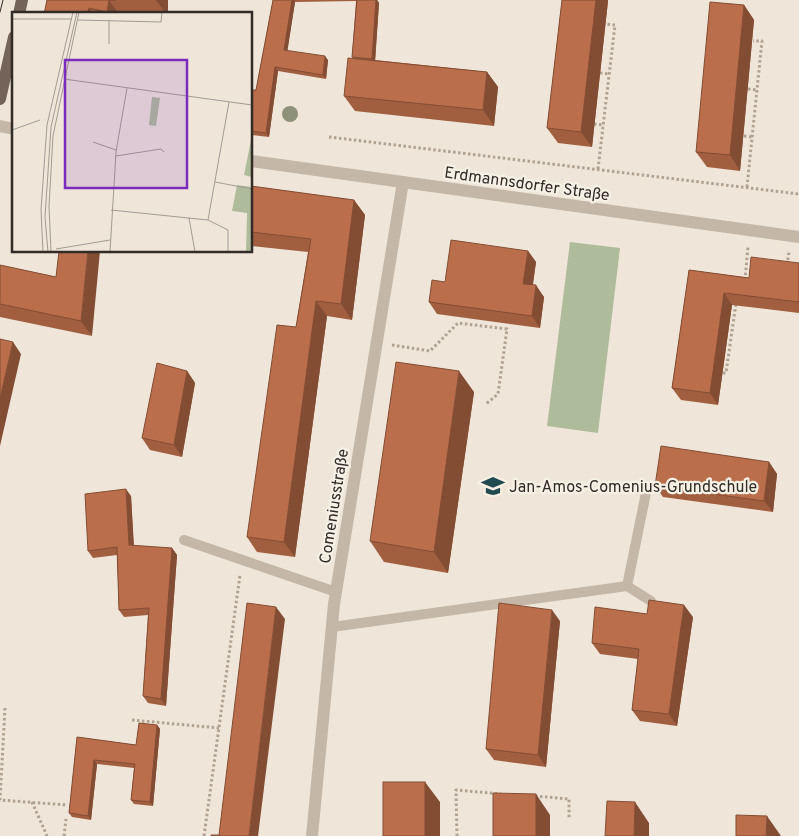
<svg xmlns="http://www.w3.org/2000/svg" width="799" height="836" font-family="Overpass,sans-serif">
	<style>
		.green { fill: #afbc9b }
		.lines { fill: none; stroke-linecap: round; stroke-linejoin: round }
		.path { stroke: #b1a191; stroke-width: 3; stroke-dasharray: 2.5 2.5; stroke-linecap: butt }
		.lane { stroke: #c5b7a7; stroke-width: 10 }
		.street { stroke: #c5b7a7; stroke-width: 12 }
		.primary { stroke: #736359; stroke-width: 12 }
		.tram { stroke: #322b27; stroke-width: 1 }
		.tree { fill: #8f927a }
		.wall { fill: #a15f40 }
		.shaded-wall { fill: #834d34 }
		.building { fill: #bb6e4b; stroke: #834d34 }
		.labels { text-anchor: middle; stroke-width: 4.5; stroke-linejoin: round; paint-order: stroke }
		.street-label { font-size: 16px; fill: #322b27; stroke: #f7f0e5 }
		.poi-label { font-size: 16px; fill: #322b27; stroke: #f7f0e5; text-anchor: start }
		.inset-road { fill: none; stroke: #a39b92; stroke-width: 1 }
		.view { fill: #7b2cbf; fill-opacity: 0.15; stroke: #7b2cbf; stroke-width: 2.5 }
		.inset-edge { fill: none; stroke: #322b27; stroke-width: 2.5 }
	</style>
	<rect width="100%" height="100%" fill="#efe6d9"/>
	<path class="green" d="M570,242L620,248L598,433L547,426Z"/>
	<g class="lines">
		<g class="path">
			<path d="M600,73L610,74"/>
			<path d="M748,89L757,90"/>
			<path d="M594,124L604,125"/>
			<path d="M744,136L752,137"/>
			<path d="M329,137L799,194"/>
			<path d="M598,169L615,25L606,24"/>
			<path d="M747,187L762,41H753"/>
			<path d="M787,265L789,252"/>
			<path d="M745,280L748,246"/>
			<path d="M392,345L430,351L458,323L507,329L498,394L486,404"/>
			<path d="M723,373H726L736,303"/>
			<path d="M5,708L0,800L67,805"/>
			<path d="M132,720L219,728"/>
			<path d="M535,796L569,799V819"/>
			<path d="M32,802L47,836"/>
			<path d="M64,836L66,819"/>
			<path d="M204,836L240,575"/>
			<path d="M457,836L456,790L501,794"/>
		</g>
		<g class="lane">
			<path d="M184,540L336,592"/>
			<path d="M627,586L647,488"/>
			<path d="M332,627L627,586L651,601"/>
		</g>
		<g class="street">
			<path d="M0,126L14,129"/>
			<path d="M251,161L799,237"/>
			<path d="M312,836L334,604L403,182"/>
		</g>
		<g class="primary">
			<path d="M19,14L22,0"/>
			<path d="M0,99L14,37"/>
		</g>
		<path class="tram" d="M0,12L3,0"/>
	</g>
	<circle class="tree" cx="290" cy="114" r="8"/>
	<g class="wall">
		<path d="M47,0H168V14H44Z"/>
		<path d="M273,0H377L379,3L375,60L487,72L498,87L494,126L355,111L344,96L353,58L352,57L356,1L295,2L287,51L328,60L326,79L278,71L269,137L251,135V90H256Z"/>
		<path d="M562,0H608V1L592,147L558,143L547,128Z"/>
		<path d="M744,5L754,20L740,171L707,167L696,152Z"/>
		<path d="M251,186L354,200L365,215L352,320L327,316L295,557L257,552L247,537L296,327L308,252L251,246Z"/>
		<path d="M528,251L536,262L533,285L544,297L540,328L437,314L429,302L445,282Z"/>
		<path d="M799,263V313L732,305L718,405L681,400L672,388L689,270L749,278Z"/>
		<path d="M0,265L56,277L92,336L0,317Z"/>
		<path d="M187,371L195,383L182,457L150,450L142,438Z"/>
		<path d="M474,392L448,573L384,562L370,541Z"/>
		<path d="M769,462L777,474L773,512L663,497L655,486Z"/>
		<path d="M131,496L134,546L172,548L177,555L166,706L148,703L143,696L148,615L124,617L119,610L117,555L93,558L88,551Z"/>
		<path d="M693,617L677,726L640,721L632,710L638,659L600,654L592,643Z"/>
		<path d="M560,621L546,767L494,760L486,749Z"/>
		<path d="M157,725L160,729L153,806L134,804L131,800L134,768L97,764L91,820L72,817L69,813L77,737L136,745Z"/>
	</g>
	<g class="shaded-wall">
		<path d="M109,0L119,14H108L107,12Z"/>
		<path d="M156,0H168V14H166Z"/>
		<path d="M292,0H294L295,2L287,54L284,50Z"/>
		<path d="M376,0H377L379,3L375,63L372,59Z"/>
		<path d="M596,0H608V1L592,147L581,132Z"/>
		<path d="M744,5L754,20L740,171L730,155Z"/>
		<path d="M89,8L92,14H87Z"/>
		<path d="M325,56L328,60L326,79L323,75Z"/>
		<path d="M275,67L278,71L269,137L266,133Z"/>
		<path d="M487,72L498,87L494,126L483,110Z"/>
		<path d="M354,200L365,215L352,320L341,304Z"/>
		<path d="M88,251H100L92,336L81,321Z"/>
		<path d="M528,251L536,262L531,295L523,284Z"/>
		<path d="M536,285L544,297L540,328L532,316Z"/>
		<path d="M724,293L732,305L718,405L710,393Z"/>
		<path d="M316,301L327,316L295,557L284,542Z"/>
		<path d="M13,342L21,354L0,446V398Z"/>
		<path d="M187,371L195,383L182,457L174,445Z"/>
		<path d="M459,371L474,392L448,573L434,552Z"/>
		<path d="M769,462L777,474L773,512L764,501Z"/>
		<path d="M126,489L131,496L134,552L129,545Z"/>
		<path d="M172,548L177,555L166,706L161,699Z"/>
		<path d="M684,605L693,617L677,726L669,714Z"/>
		<path d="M276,607L285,619L258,836H249Z"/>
		<path d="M552,610L560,621L546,767L538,755Z"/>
		<path d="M157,725L160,729L153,806L150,802Z"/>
		<path d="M94,760L97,764L91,820L88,816Z"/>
		<path d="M425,782L440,802V836H425Z"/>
		<path d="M536,794L550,815V836H536Z"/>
		<path d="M635,802L649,823V836H634Z"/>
		<path d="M767,816L781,836H766Z"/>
	</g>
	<g class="building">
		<path d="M47,0H116H109L107,12L89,8L87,14H44Z"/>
		<path d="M273,0H292L284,50L325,56L323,75L275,67L266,133L251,131V90H256Z"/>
		<path d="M357,0H376L372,59L352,57Z"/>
		<path d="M562,0H596L581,132L547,128Z"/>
		<path d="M710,2L744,5L730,155L696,152Z"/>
		<path d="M348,58L487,72L483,110L344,96Z"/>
		<path d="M251,186L354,200L341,304L316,301L284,542L247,537L277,325L296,327L311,239L251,232Z"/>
		<path d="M451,240L528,251L523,284L536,285L532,316L429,302L432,280L445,282Z"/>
		<path d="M59,251H88L81,321L0,304V265L56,277Z"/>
		<path d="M751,257L799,263V302L724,293L710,393L672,388L689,270L749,278Z"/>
		<path d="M0,339L13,342L0,398Z"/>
		<path d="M396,362L459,371L434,552L370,541Z"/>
		<path d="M157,363L187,371L174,445L142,438Z"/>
		<path d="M661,446L769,462L764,501L655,486Z"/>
		<path d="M126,489L129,545L172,548L161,699L143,696L149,608L119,610L117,547L88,551L85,494Z"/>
		<path d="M649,600L684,605L669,714L632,710L639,649L592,643L595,607L647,614Z"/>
		<path d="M247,603L276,607L249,836H211V835H219Z"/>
		<path d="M499,603L552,610L538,755L486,749Z"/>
		<path d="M139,723L157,725L150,802L131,800L135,764L94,760L88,816L69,813L77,737L136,745Z"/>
		<rect x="383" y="782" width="42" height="54"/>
		<path d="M493,793L536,794V836H493Z"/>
		<path d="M607,801L635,802L634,836H605Z"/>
		<path d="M736,815L767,816L766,836H736Z"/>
	</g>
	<defs>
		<symbol id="school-bare" viewBox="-9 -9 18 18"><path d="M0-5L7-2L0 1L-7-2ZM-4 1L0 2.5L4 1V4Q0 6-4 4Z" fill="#204950" stroke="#f7f0e5" stroke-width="2.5" paint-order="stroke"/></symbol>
	</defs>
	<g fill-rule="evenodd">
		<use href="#school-bare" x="477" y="470" width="32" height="32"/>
	</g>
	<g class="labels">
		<g class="street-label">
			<text transform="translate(527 183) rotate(8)" y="6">Erdmannsdorfer Straße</text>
			<text transform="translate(333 506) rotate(-81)" y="6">Comeniusstraße</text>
		</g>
		<g class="poi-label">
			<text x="509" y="492">Jan-Amos-Comenius-Grundschule</text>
		</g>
	</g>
	<g transform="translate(12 12)">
		<rect width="240" height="240" fill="#efe6d9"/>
		<path d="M140,85L148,86L144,114L137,113ZM240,123V165L232,163ZM225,173L240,175V240H234L235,201L220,199Z" fill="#afbc9b"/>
		<path class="inset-road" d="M0,7H60M66,8L149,10L150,0M97,8V32M52,67L240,93M0,118L28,108M81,130L104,138M104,144L149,137L152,140M203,170L240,177M99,198L196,208L216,218V240M177,206L183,240M196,208L217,90M44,237L98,228M31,240L29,198L35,113L61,0M36,240L33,205L39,115L65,0M39,240L37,194L41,124L67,0M98,240L104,140L115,76"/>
		<path class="view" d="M53,48H175V176H53Z"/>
		<rect width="240" height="240" class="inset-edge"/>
	</g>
</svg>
